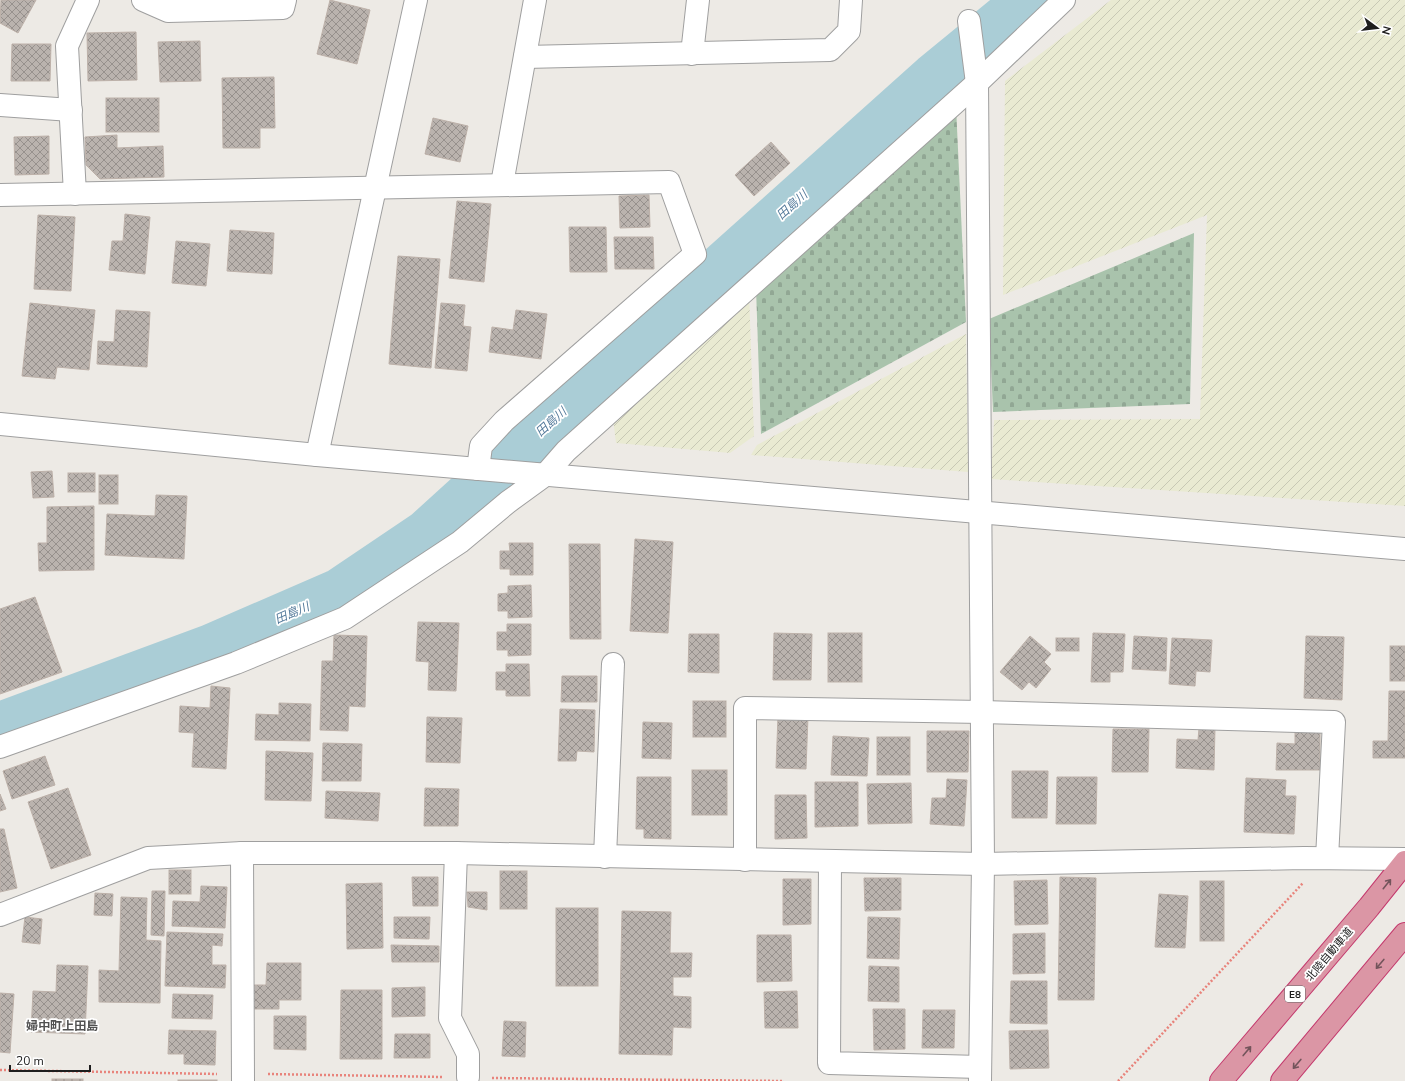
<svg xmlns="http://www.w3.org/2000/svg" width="1405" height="1081" font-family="'Nunito Sans','Noto Sans JP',sans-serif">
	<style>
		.farmland { fill: url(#farmland-furrows) }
		.cemetery { fill: url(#cemetery-stones) }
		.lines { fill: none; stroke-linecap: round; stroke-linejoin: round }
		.river { stroke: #aacdd6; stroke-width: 48 }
		.building { fill: url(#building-cross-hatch); stroke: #bdb1a9 }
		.minor-casing { stroke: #9f9f9f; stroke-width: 24 }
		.tertiary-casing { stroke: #9f9f9f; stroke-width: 24 }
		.motorway-casing { stroke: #c4396d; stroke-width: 24 }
		.path { stroke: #e8837b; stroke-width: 2.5; stroke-dasharray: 2 2; stroke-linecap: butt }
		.minor { stroke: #fff; stroke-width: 22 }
		.tertiary { stroke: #fff; stroke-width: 22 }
		.motorway { stroke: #db96a5; stroke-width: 22 }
		.oneway { stroke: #73545b }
		.labels { text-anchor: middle; stroke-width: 3.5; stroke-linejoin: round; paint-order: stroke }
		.shield { fill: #fff; stroke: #626262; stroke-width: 1 }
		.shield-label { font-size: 10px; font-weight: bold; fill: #1e1e1e }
		.street-label { font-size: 11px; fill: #1e1e1e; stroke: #fff }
		.water-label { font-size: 12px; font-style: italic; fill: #53799a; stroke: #fff }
		.neighbourhood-label { font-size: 12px; font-weight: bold; fill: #515151; stroke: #fff }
	</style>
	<defs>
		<pattern id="farmland-furrows" width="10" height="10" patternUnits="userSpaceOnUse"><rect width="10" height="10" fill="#e9ead2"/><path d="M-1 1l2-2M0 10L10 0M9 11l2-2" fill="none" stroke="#c7c8b4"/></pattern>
		<pattern id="cemetery-stones" width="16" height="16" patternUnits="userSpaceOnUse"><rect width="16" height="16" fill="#a9c3ac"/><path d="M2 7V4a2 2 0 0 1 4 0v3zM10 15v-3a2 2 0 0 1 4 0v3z" fill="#91a794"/></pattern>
		<pattern id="building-cross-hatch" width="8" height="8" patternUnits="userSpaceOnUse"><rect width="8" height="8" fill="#bab3ae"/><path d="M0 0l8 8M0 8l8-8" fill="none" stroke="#97918d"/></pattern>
	</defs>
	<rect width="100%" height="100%" fill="#edeae5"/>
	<g class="farmland">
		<path d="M1111,0H1405V506L991,479L994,420L1200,419L1207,215L1003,295L1005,81Z"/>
		<path d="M749,292L754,436L730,453L616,443L612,410Z"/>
		<path d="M966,334L968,472L751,455L757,445Z"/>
	</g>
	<g class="cemetery">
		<path d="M956,106L966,322L761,434L756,288Z"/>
		<path d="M1194,233L1190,404L993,412L989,319Z"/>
	</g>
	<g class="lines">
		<path class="river" d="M0,726L211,648L340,592L426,534L557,415L934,77L1028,0"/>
	</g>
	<g class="building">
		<path d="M1,0H36L18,33L0,23Z"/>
		<path d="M330,0L370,10L357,64L317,54Z"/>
		<path d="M136,32L137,80L88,81L87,33Z"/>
		<path d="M200,41L201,81L160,82L158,42Z"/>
		<path d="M12,44H51L50,81H11Z"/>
		<path d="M274,77L275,128H260V148H223L222,78Z"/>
		<rect x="106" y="98" width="53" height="34"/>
		<path d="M433,118L468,126L460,162L425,154Z"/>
		<path d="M117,135V148L163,146L164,177L100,179L86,165L85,137Z"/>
		<path d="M49,136V174L15,175L14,137Z"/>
		<path d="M771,142L790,163L754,196L735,175Z"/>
		<path d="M649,195L650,227L620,228L619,196Z"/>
		<path d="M457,201L491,204L484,282L449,278Z"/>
		<path d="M125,214L150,217L145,274L109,270L112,241H123Z"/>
		<path d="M38,215L75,217L71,291L34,289Z"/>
		<path d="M569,227H606L607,272H570Z"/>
		<path d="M230,230L274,233L272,274L227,271Z"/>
		<path d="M614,237H653L654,269H615Z"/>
		<path d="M176,241L210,244L206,286L172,283Z"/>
		<path d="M398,256L440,259L431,368L389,364Z"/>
		<path d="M30,303L95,310L89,370L57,367L55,379L22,376Z"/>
		<path d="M441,303L465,305L463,326L471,327L467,371L435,368Z"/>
		<path d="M116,310L150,312L147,367L97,364L98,341L114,342Z"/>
		<path d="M516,310L547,314L541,359L489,352L492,327L513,330Z"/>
		<path d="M52,471L54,497L33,498L31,472Z"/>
		<rect x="68" y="473" width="27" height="19"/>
		<rect x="99" y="475" width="19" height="29"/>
		<path d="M156,495L187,496L184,559L105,555L107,514L155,516Z"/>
		<path d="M94,506V570L39,571L38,543H47V507Z"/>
		<path d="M635,539L673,542L668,633L630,631Z"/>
		<path d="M509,543H533V575H510V569H500V551H510Z"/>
		<path d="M569,544H600L601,639H570Z"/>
		<path d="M531,585L532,617L508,618V611H498V594L508,593V586Z"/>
		<path d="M35,597L62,672L0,694V609Z"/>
		<path d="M418,622L459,623L456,691L428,690L429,662L416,661Z"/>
		<path d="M507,624H531V655L508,656V650H497V632H507Z"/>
		<path d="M774,633L812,634L811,680H773Z"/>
		<rect x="828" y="633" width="34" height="49"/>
		<path d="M1093,633L1125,634L1123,672H1110V682H1091Z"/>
		<path d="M689,634H719V673L688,672Z"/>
		<path d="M334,635L367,636L365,707L349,706L348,731L320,730L322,661H333Z"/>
		<path d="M1030,636L1051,654L1044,662L1051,669L1036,688L1029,682L1022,690L1000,672Z"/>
		<path d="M1134,636L1167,638L1166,671L1132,669Z"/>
		<path d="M1306,636L1344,637L1342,700L1304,698Z"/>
		<rect x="1056" y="638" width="23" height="13"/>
		<path d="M1172,638L1212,640L1210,672L1196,671L1195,686L1169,684Z"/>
		<rect x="1390" y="646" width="15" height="35"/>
		<path d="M506,664H529L530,696H506V690H496V672H506Z"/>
		<path d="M562,676H597V702H561Z"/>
		<path d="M211,686L230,688L226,769L192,767L194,733L179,732L180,706L210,708Z"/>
		<path d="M1389,691H1405V758H1373V741H1388Z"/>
		<rect x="693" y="701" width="33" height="36"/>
		<path d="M279,703L311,704L310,741L255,740L256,714L279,715Z"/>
		<path d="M560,709L595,710L594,752L577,751L576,761H558Z"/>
		<path d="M778,716L808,717L806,769L776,768Z"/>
		<path d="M427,717L462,718L460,763L426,762Z"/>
		<path d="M643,722L672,723L671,759L642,758Z"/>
		<path d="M1199,728H1215L1214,770L1176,768L1177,739L1198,740Z"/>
		<path d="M1113,729H1149L1148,772H1112Z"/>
		<path d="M927,731H969L968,772H927Z"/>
		<path d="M1295,731H1320V770H1276L1277,743L1295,744Z"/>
		<path d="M833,736L869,738L867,776L831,775Z"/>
		<rect x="877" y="737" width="33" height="38"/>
		<path d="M323,743L362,744L361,781H322Z"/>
		<path d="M266,751L313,753L311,801L265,800Z"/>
		<path d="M45,756L55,785L12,799L3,771Z"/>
		<rect x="692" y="770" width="35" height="45"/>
		<path d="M1012,771H1048L1047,818H1012Z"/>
		<path d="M637,777H671V839L644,838V829H636Z"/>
		<path d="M1057,777H1097L1096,824H1056Z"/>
		<path d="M1246,778L1286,780L1285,796H1296L1294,834L1244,832Z"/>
		<path d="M947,779L967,780L964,826L930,824L932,798H946Z"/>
		<path d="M815,782H858V826L815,827Z"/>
		<path d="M911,783L912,823L868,824L867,784Z"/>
		<path d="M68,788L91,855L51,869L28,802Z"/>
		<path d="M425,788L459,789L458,826H424Z"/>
		<path d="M326,791L380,793L378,821L325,818Z"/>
		<path d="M0,794L6,809L0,811Z"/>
		<path d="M775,795H806L807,838L775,839Z"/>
		<path d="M0,829H4L17,888L0,892Z"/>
		<rect x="169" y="870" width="22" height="24"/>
		<rect x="500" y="871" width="27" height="38"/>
		<path d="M412,877H438V906H413Z"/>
		<path d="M1060,877L1096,878L1094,1000H1058Z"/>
		<path d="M864,878H901V910L865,911Z"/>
		<path d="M783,879H811V924L783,925Z"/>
		<path d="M1047,880L1048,924L1015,925L1014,881Z"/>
		<rect x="1200" y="881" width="24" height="60"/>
		<path d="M382,883L383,948L347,949L346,884Z"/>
		<path d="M201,886L227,887L225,928L172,926L173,901L200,902Z"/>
		<path d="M152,891H165L164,936L151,935Z"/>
		<path d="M467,892H487V910L468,907Z"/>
		<path d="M95,893L113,894L112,916L94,915Z"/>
		<path d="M1159,894L1188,896L1185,948L1155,947Z"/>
		<path d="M121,897L147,898L146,940L161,941L160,1003L99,1002V970L119,971Z"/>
		<rect x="556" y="908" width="42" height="78"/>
		<path d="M622,911L671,912L670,953H692L691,977H673V996L691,997V1028L673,1027L672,1055L619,1054Z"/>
		<path d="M25,917L42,919L40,944L22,942Z"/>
		<path d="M394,917H430L429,939L394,938Z"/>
		<path d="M868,917L900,918L899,959L867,958Z"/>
		<path d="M167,932L223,934L222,946L212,945V965H226L225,988L165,986Z"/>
		<path d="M1045,933V973L1013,974V934Z"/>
		<path d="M757,935H791L792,981L757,982Z"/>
		<path d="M391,945L439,946V962H392Z"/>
		<path d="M267,963H301V1000H279V1009H252V985H266Z"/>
		<path d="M57,965L88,966L85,1034L31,1032L33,991L56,992Z"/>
		<path d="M869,966L899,967V1002L868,1001Z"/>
		<path d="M1011,981H1047V1024L1010,1023Z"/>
		<path d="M425,987V1016L392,1017V988Z"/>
		<path d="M341,990H382V1059H340Z"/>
		<path d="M797,991L798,1028H765L764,992Z"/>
		<path d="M0,993L14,994L10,1053L0,1052Z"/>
		<path d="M173,994L213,995L212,1019L172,1018Z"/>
		<path d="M873,1009H905V1049L874,1050Z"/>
		<path d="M923,1010H955L954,1048H922Z"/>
		<path d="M274,1016H306V1050L274,1049Z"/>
		<path d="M504,1021L526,1022L525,1057L502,1056Z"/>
		<path d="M169,1030L216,1031L215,1065L184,1064V1054H168Z"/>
		<path d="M1048,1030L1049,1068L1010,1069L1009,1031Z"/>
		<path d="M395,1034H430V1058H394Z"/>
		<rect x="52" y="1079" width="31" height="2"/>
		<rect x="178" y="1080" width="39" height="1"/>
	</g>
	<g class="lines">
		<defs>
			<g id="minor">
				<path d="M143,0L168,11L283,8L285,0"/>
				<path d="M969,21L977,83L983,864L980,1081"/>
				<path d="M692,54L698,0"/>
				<path d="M525,57L830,50L849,31L851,0"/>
				<path d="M0,105L71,110"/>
				<path d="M502,184L535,0"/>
				<path d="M75,194L67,46L88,0"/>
				<path d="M0,195L669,182L695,254L504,421L481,446L478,469"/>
				<path d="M0,747L236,663L345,618L460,542L508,502L545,475L566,451L977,83L1064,0"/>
				<path d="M242,853L243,1081"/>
				<path d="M456,853L450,1018L468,1054V1077"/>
				<path d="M605,857L613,664"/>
				<path d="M745,860V708L982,712L1334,722L1327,858"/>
				<path d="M830,861L829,1063L980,1067"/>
				<path d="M0,915L148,858L242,853H456L983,864L1304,858L1405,859"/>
			</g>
			<g id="tertiary">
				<path d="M0,424L317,455L1405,549"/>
				<path d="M317,455L416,0"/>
			</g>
			<g id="motorway">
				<path d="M1221,1081L1369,907L1405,862"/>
				<path d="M1282,1081L1405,934"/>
			</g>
		</defs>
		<use href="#minor" class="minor-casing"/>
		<use href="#tertiary" class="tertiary-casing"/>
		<use href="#motorway" class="motorway-casing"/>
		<g class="path">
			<path d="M0,1070L217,1074"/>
			<path d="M268,1074L443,1077"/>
			<path d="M492,1078L784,1081"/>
			<path d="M1118,1081L1303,883"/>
		</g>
		<use href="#minor" class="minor"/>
		<use href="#tertiary" class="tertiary"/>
		<use href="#motorway" class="motorway"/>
	</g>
	<defs><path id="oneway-shaft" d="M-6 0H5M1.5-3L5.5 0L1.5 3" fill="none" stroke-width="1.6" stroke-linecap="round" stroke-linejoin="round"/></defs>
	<g class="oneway">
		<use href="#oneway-shaft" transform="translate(1387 884) rotate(-51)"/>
		<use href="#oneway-shaft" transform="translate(1380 964) rotate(130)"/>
		<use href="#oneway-shaft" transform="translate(1247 1051) rotate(-50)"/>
		<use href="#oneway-shaft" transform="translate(1297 1064) rotate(130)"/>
	</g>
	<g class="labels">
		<rect class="shield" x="1285" y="986" width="20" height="16" rx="3"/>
		<g class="shield-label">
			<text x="1295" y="998">E8</text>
		</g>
		<g class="street-label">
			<text transform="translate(1329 954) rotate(-50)" y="4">北陸自動車道</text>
		</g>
		<g class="water-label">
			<text transform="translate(792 205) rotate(-42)" y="4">田島川</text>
			<text transform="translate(551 422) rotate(-42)" y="4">田島川</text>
			<text transform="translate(292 613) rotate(-23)" y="4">田島川</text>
		</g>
		<g class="neighbourhood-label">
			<text x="62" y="1030">婦中町上田島</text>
		</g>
	</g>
	<g transform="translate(1377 28) rotate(105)" stroke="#ffffff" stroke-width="3" paint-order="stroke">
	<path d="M0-3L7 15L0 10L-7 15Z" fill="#1e1e1e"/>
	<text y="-6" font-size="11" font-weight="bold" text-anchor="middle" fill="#1e1e1e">N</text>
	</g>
	<path d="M10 1065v6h80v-6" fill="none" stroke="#1e1e1e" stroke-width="2"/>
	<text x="16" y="1065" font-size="12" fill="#1e1e1e" stroke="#ffffff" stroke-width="3" paint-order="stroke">20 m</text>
</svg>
